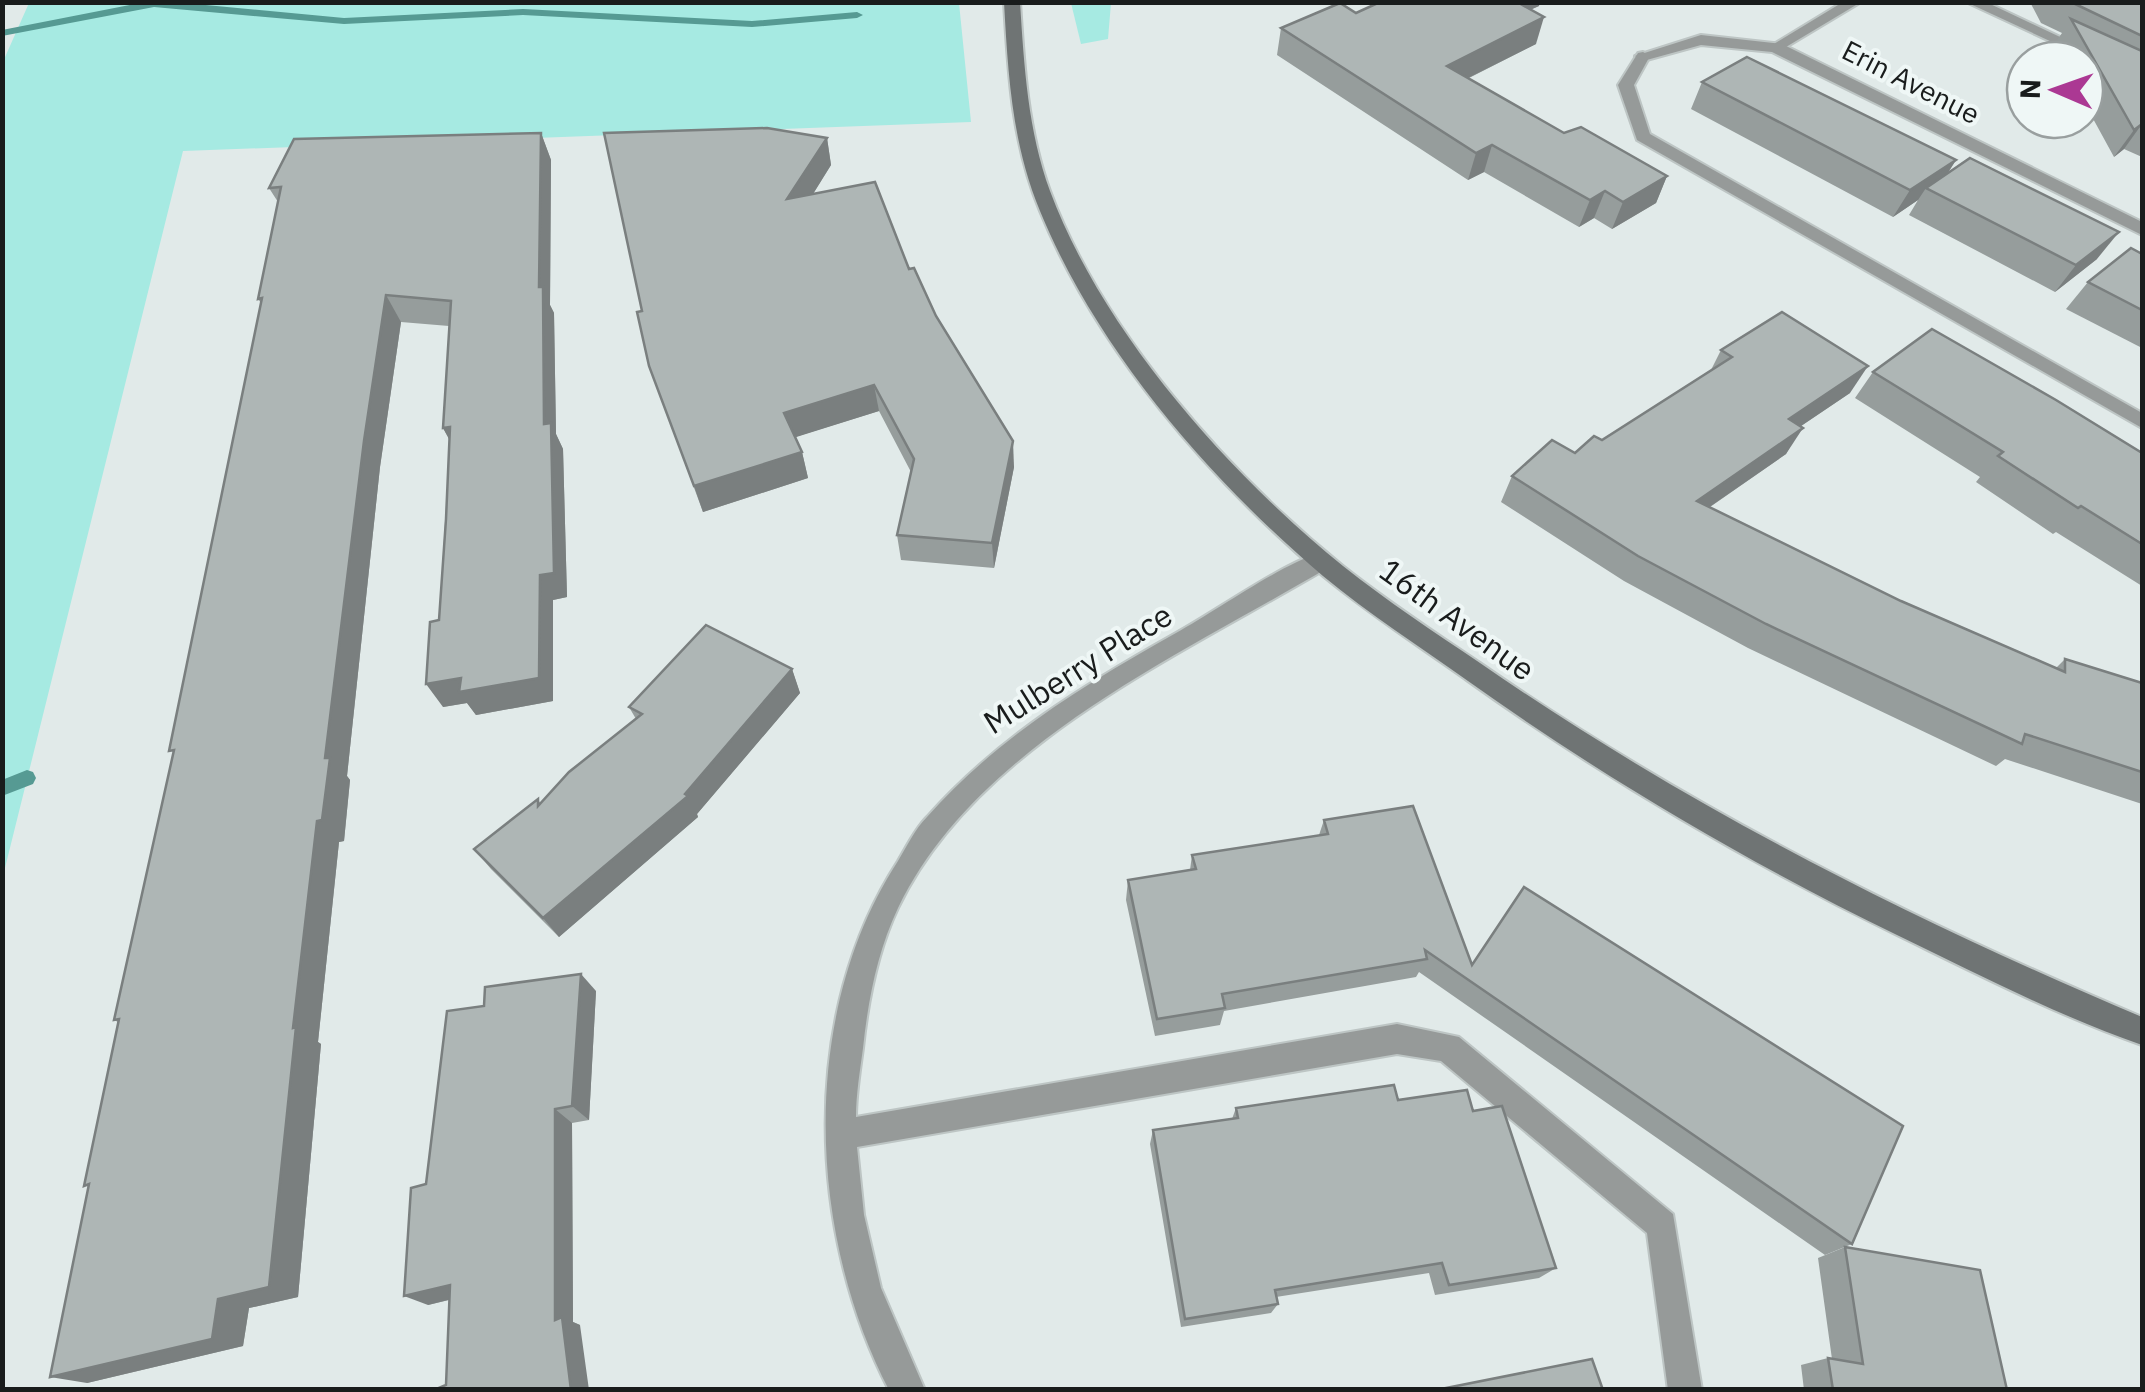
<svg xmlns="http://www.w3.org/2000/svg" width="2145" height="1392" font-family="'IBM Plex Sans',sans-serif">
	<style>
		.green { fill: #a6eae2 }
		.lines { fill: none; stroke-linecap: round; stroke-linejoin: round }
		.stream { fill: #569a93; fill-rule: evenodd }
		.lane-casing { stroke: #bdc5c4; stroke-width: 4 }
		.street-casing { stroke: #bdc5c4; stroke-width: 4 }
		.secondary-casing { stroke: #bdc5c4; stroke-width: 4 }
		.lane { fill: #969a99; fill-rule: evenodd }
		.street { fill: #969a99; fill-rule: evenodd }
		.secondary { fill: #6f7474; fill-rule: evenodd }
		.wall { fill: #969d9c }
		.shaded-wall { fill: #7a7f7f }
		.building { fill: #aeb6b5; stroke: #7a7f7f; stroke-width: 2.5 }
		.labels { text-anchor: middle; stroke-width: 8; stroke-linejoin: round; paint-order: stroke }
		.far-street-label { font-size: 28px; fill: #191c1c; stroke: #eff7f6 }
		.street-label { font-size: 32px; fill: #191c1c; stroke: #eff7f6 }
	</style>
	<rect width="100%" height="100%" fill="#e1eae9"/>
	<g class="green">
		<path d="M29,3H959L971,122L183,151L3,876L2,64Z"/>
		<path d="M1071,3H1111L1108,39L1081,44Z"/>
	</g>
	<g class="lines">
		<g class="stream">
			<path d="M145,2H174L344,18L523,9L752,21L857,12L863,15L857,18L752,27L523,15L344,24L154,7L2,36V30Z"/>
			<path d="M27,770L33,772L36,778L33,784L2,796V780Z"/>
		</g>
		<defs>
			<g id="lane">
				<path d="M1843,2H1861L1781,50L1769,47Z"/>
				<path d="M1966,2H1986L2092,52L2080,55Z"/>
				<path d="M1643,52L1650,56L1634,85L1650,134L2142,413V428L1637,140L1618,85L1638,53Z"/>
			</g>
			<g id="street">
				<path d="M1701,35L1782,44L2142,222V235L1772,52L1701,45L1643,61L1635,56Z"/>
				<path d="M1321,552L1333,561L1329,567C1181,655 976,745 898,908C877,952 868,1001 863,1048C860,1071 856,1094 856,1117L1397,1024L1459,1037L1673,1214L1702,1390H1668L1647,1233L1441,1061L1397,1054L857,1147L864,1215L881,1288L925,1390H889C807,1232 799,1013 898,861C907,846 915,829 927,817C997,738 1085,684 1176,633C1216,611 1280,565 1321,552Z"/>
			</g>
			<path id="secondary" d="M1004,2H1020C1024,66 1028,131 1050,191C1102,331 1228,473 1343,566C1387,601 1434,632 1480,663C1688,807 1910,919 2142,1017V1045C2059,1016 1977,974 1897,935C1747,862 1604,778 1468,681C1420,647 1369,614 1323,576C1209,479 1097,350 1040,211C1012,144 1008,74 1004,2Z"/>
		</defs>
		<use href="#lane" class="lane-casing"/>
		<use href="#street" class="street-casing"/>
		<use href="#secondary" class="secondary-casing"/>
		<use href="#lane" class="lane"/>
		<use href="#street" class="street"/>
		<use href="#secondary" class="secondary"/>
	</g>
	<g class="wall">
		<path d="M2030,2H2142V157L2124,149L2114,157L2085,104V60H2061L2053,46L2062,33L2041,23Z"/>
		<path d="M1539,6L1530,10L1536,44L1469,78L1564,133L1667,176L1656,203L1612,229L1594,218L1579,227L1484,172L1468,180L1277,55L1281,28L1356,13Z"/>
		<path d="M1702,82L1956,160L1948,173L2097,259L2055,292L1909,215L1918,200L1893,217L1691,109Z"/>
		<path d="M541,133L551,160L550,305L554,313L556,434L563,449L567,597L553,600V701L476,715L467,703L443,707L439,620L450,440L443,428L449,326L401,322L380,467L347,776L350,780L344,841L339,842L318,1042L321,1044L298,1297L249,1308L243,1346L87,1383L89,1187L118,1022L114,1020L173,754L261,303L258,299L278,202L269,188Z"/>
		<path d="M827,138L831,165L813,194L909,269L936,316L1014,467L994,568L901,560L897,535L911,472L879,411L795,437L802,452L808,478L703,512L649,366L642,311Z"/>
		<path d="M2142,254V348L2066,309L2088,282Z"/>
		<path d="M1721,350L1850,393L1801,426L1786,454L1710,507L1901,601L2056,668L2065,659L2142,683V804L2005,759L1996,766L1748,648L1624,581L1501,502L1512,476L1575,453L1602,440L1710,372Z"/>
		<path d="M1873,372L2142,453V586L2056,532L2053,534L1976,482L1980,477L1855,398Z"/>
		<path d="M792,669L800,693L697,814L698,817L559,937L491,869L474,849L538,799L540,803L636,719L629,707Z"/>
		<path d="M1324,820L1472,964L1852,1244L1825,1255L1419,972L1416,977L1224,1011L1220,1025L1155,1036L1126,900L1128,880L1190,870L1192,855L1319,835Z"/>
		<path d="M596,991L589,1120L572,1123L573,1322L580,1325L446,1385L449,1300L428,1305L426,1184Z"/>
		<path d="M1398,1100L1473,1111L1556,1268L1539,1278L1435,1295L1429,1273L1276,1297L1278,1304L1271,1313L1181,1327L1150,1144L1153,1130L1232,1119L1236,1108Z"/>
		<path d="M1845,1247L2007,1390H1804L1801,1365L1828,1358L1832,1359L1818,1258Z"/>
	</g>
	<g class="shaded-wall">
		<path d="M1514,2H1540L1539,6L1518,15Z"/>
		<path d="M1544,17L1536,44L1440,92L1447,66Z"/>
		<path d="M2142,124L2124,149L2114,157L2134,130Z"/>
		<path d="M541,133L551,160L550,305L554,313L556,434L563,449L567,597L553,600V701L476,715L467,703L443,707L426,684L540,575L544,424L539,287Z"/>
		<path d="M827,138L831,165L793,226L787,199Z"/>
		<path d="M1492,145L1484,172L1468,180L1476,153Z"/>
		<path d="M1956,160L1939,186L1926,188L1918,200L1893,217L1910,190Z"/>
		<path d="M1667,176L1656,203L1612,229L1623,202Z"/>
		<path d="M1605,191L1594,218L1579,227L1590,200Z"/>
		<path d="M2119,232L2097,259L2055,292L2076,265Z"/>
		<path d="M386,295L401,322L380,467L347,776L350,780L344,841L339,842L318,1042L321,1044L298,1297L249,1308L243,1346L87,1383L50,1377L218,1299L325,758L364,441Z"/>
		<path d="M1868,366L1850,393L1773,445L1789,419Z"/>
		<path d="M874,385L879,411L790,439L784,413Z"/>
		<path d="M450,427L457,454L443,428Z"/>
		<path d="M1803,428L1786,454L1682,526L1697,501Z"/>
		<path d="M1013,441L1014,467L994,568L992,543Z"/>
		<path d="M802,452L808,478L703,512L694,486Z"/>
		<path d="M792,669L800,693L697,814L698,817L559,937L543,918L685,794Z"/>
		<path d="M581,974L596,991L589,1120L572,1106Z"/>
		<path d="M555,1109L572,1123L573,1322L580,1325L589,1390H571L555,1320Z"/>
		<path d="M450,1285L472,1294L428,1305L404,1296Z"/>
	</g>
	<g class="building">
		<path d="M1380,2H1517L1544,17L1447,66L1564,133L1581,127L1667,176L1623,202L1605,191L1590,200L1492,145L1476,153L1281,28L1340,3L1356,13Z"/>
		<path d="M2071,2H2142V36Z"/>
		<path d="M2071,19L2142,51V124L2134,130Z"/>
		<path d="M1747,57L1956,160L1910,190L1702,82Z"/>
		<path d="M767,128L827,138L787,199L875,182L909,269L914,268L936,316L1013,441L992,543L897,535L914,459L874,385L784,413L802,452L694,486L649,366L637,312L642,311L604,133Z"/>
		<path d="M541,133L539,287H543L544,424L551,423L554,573L540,575L539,678L459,692L461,678L426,684L430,622L439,620L446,519L450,427L443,428L451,301L386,295L364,441L325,758H330L322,820L317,821L293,1028L296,1027L269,1287L218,1299L212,1339L50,1377L89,1184L84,1186L119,1019L114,1020L174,750L169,751L262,298L258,299L281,187L269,188L294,139Z"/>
		<path d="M1970,158L2119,232L2076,265L1926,188Z"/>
		<path d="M2131,248L2142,254V310L2088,282Z"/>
		<path d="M1782,312L1868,366L1789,419L1803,428L1697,501L1901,601L2065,672V659L2142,683V772L2025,734L2022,744L1766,624L1638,556L1512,476L1552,440L1575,453L1594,436L1602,440L1732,357L1721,350Z"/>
		<path d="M1932,329L2056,400L2142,453V544L2081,506L2078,508L1998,456L2003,452L1873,372Z"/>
		<path d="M706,625L792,669L685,794L688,796L543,918L474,849L538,799V806L569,772L642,714L629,707Z"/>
		<path d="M1413,806L1472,965L1524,887L1903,1126L1852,1244L1425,950L1427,959L1222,994L1225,1008L1157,1019L1128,880L1196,869L1192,855L1328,834L1324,820Z"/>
		<path d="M581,974L572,1106L555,1109V1320L562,1317L571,1390H434L446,1385L450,1285L404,1296L411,1188L426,1184L447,1011L484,1006L485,987Z"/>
		<path d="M1394,1085L1398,1100L1467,1090L1473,1111L1502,1106L1556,1268L1449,1285L1442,1263L1275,1290L1278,1304L1185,1319L1153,1130L1238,1118L1236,1108Z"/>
		<path d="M1845,1247L1980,1270L2007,1390H1833L1828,1358L1863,1364Z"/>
		<path d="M1592,1359L1603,1390H1436Z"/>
	</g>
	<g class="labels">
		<g class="far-street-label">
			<text transform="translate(1911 82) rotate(27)" y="10">Erin Avenue</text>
		</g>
		<g class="street-label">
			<text transform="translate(1457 620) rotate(36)" y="11">16th Avenue</text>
			<text transform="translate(1078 669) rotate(-32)" y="11">Mulberry Place</text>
		</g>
	</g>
	<rect width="2145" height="1392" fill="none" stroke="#191c1c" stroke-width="10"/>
	<g transform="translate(2055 90) rotate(272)"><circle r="48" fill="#eff7f6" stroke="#999f9f" stroke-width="2.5"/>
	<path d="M0-8L18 38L0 25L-18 38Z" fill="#ab3893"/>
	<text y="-15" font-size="28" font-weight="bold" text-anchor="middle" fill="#191c1c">N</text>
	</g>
</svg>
